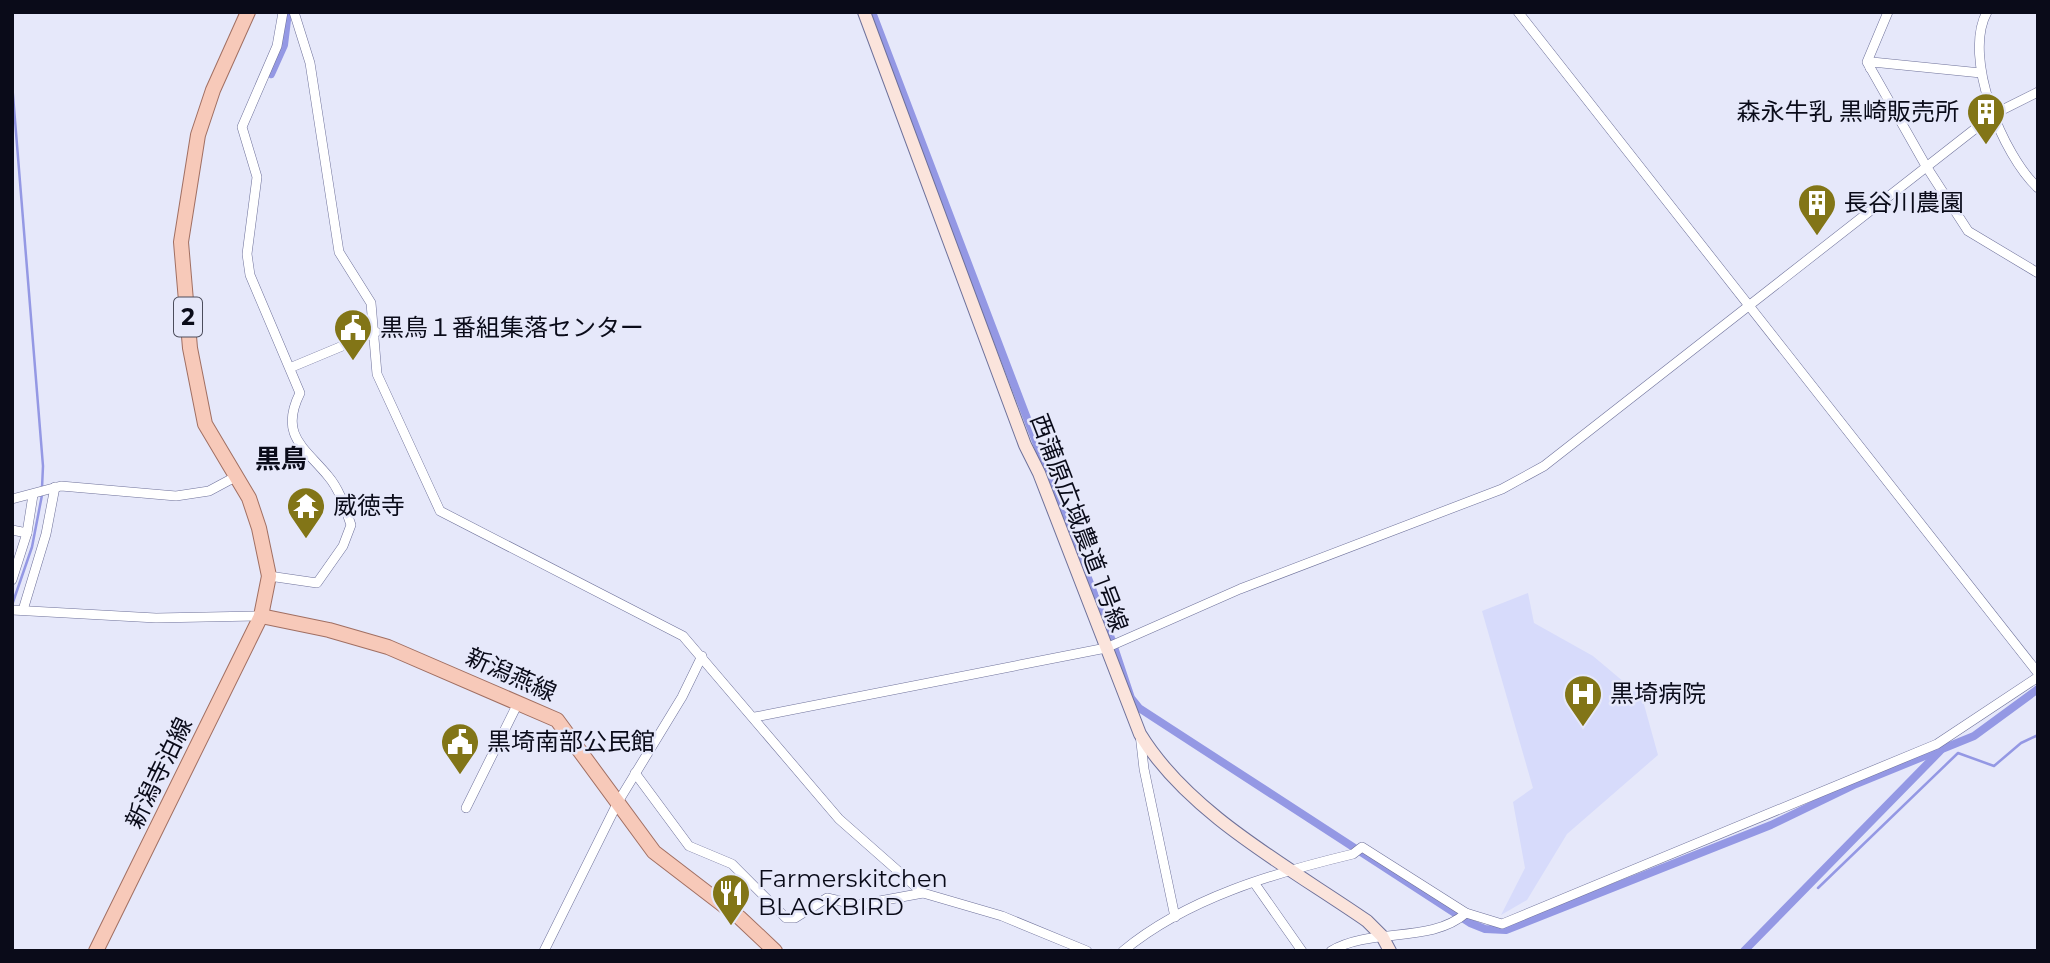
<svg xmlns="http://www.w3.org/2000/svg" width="2050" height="963" font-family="Montserrat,'Noto Sans JP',sans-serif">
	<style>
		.built { fill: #d7dbfb }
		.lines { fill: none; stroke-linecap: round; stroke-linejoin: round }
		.stream { stroke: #9498e4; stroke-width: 2.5 }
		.canal { stroke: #9498e4; stroke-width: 8 }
		.street-casing { stroke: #6e719a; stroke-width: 10 }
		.secondary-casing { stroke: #6e719a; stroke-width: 14 }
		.primary-casing { stroke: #a16f62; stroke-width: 16 }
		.street { stroke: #fff; stroke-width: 9 }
		.secondary { stroke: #fbe4dc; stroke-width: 12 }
		.primary { stroke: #f7c9b9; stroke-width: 14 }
		.labels { text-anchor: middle; stroke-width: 5; stroke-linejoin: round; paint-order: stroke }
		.shield { fill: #e6e8fa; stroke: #4c4d5c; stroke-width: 2 }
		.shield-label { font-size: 23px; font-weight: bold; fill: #0a0b19 }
		.poi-label { font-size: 24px; fill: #0a0b19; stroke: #e6e8fa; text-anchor: start }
		.street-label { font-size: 24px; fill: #0a0b19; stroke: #e6e8fa }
		.neighbourhood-label { font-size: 26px; font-weight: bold; fill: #0a0b19; stroke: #e6e8fa }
	</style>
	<rect width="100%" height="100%" fill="#e6e8fa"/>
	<path class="built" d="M1528,593L1534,623L1593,656L1637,693L1643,701L1658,755L1567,834L1527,900L1501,915L1525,868L1513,802L1533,788L1482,611Z"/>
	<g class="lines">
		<g class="stream">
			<path d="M12,83L43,466L42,488"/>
			<path d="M12,605L32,547L42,495"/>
			<path d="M1818,888L1958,753L1994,766L2021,743L2038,735"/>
		</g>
		<g class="canal">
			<path d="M872,12L1112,641L1131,698L1139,708L1470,923L1485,929L1506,930L1771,825L1856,784L1974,736L2038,689"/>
			<path d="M271,74L284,45L288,12"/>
			<path d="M1744,951L1940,751"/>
		</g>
		<defs>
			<g id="street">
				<path d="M294,12L310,63L339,252L371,303L377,374L440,511L683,636L839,819L923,893L1002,916L1087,951"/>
				<path d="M1518,12L2038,673"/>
				<path d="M1888,12L1867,62L1926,166L1968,231L2038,273"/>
				<path d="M1987,12C1962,57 2003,156 2038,188"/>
				<path d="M1870,68L1872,62L1981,73"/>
				<path d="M292,367L376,332"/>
				<path d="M12,499L61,486L176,496L209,491L237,476"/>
				<path d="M12,530L27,533L33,495"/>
				<path d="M269,576L317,583L343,546L351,525C345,508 340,490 328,476C304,447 279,435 300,393L250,275L247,254L257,177L242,127L277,46L283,12"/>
				<path d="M12,580L27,533"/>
				<path d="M12,610L156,618L261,616"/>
				<path d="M23,610L46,534L55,487"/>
				<path d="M755,717L1106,648L1240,589L1502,489L1544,466L1994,114L2038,92"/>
				<path d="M1140,734L1144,769L1175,917"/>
				<path d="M635,773L689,846L732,864L786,918H795L827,898L858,905L923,893"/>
				<path d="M466,808L518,703"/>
				<path d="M1255,884L1302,951"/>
				<path d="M544,951L618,802L682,697L702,656"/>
				<path d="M1123,951C1187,898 1274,873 1353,854L1362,847L1466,913L1502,924L1937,744L2038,677"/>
				<path d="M1331,951C1371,927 1431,944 1466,913"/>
			</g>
			<path id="secondary" d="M864,12L1025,445L1039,473L1140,734C1189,814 1289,867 1367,921L1382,936L1390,951"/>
			<g id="primary">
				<path d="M261,616L329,630L388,647L557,720L654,852L740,918L775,951"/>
				<path d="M96,951L261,616L269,576L259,528L249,498L205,424L190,348L181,242L198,135L213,90L248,12"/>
			</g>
		</defs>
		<use href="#street" class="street-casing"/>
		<use href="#secondary" class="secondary-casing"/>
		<use href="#primary" class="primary-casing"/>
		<use href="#street" class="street"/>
		<use href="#secondary" class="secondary"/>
		<use href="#primary" class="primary"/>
	</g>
	<defs>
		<symbol id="building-pin" viewBox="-11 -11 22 30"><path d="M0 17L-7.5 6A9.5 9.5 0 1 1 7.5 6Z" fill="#827517" stroke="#e6e8fa"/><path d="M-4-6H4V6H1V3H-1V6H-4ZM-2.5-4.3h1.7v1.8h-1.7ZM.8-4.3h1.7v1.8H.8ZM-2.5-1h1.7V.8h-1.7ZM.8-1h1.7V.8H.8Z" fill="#fff"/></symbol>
		<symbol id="civic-pin" viewBox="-11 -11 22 30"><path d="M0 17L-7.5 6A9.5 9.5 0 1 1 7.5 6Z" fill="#827517" stroke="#e6e8fa"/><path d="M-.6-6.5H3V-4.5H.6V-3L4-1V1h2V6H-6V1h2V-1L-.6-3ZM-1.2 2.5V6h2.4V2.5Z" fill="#fff"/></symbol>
		<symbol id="temple-pin" viewBox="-11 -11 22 30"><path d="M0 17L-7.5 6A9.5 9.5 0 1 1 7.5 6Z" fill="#827517" stroke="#e6e8fa"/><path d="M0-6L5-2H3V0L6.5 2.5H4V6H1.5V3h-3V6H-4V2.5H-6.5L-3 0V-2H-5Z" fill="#fff"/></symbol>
		<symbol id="hospital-pin" viewBox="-11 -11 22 30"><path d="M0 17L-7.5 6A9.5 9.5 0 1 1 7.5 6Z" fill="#827517" stroke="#e6e8fa"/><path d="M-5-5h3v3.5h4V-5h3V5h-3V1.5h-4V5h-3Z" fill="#fff"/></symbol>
		<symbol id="restaurant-pin" viewBox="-11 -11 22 30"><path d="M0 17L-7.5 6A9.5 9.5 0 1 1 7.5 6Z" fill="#827517" stroke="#e6e8fa"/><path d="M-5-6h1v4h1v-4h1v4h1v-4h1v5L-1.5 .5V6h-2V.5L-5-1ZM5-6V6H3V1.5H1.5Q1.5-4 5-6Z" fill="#fff"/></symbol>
	</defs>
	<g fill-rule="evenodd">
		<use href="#building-pin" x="1964" y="90" width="44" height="60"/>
		<use href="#building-pin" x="1795" y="181" width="44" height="60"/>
		<use href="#civic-pin" x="331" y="306" width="44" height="60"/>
		<use href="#temple-pin" x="284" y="484" width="44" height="60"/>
		<use href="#hospital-pin" x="1561" y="672" width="44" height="60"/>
		<use href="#civic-pin" x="438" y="720" width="44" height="60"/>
		<use href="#restaurant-pin" x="709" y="871" width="44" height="60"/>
	</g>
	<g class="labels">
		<rect class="shield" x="174" y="297.5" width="28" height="39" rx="5"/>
		<g class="shield-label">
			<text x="188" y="325">2</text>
		</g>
		<g class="poi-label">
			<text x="1959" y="120" text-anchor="end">森永牛乳 黒崎販売所</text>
			<text x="1844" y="211">長谷川農園</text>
			<text x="380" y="336">黒鳥１番組集落センター</text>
			<text x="333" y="514">威徳寺</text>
			<text x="1610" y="702">黒埼病院</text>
			<text x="487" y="750">黒埼南部公民館</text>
			<text x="758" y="887">Farmerskitchen<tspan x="758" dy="28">BLACKBIRD</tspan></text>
		</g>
		<g class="street-label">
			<text transform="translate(1079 523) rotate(69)" y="8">西蒲原広域農道 1号線</text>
			<text transform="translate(511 675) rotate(24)" y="8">新潟燕線</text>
			<text transform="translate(159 773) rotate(-64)" y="8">新潟寺泊線</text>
		</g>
		<g class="neighbourhood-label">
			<text x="281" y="468">黒鳥</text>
		</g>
	</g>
	<rect width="2050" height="963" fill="none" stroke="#0a0b19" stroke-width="28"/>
</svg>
